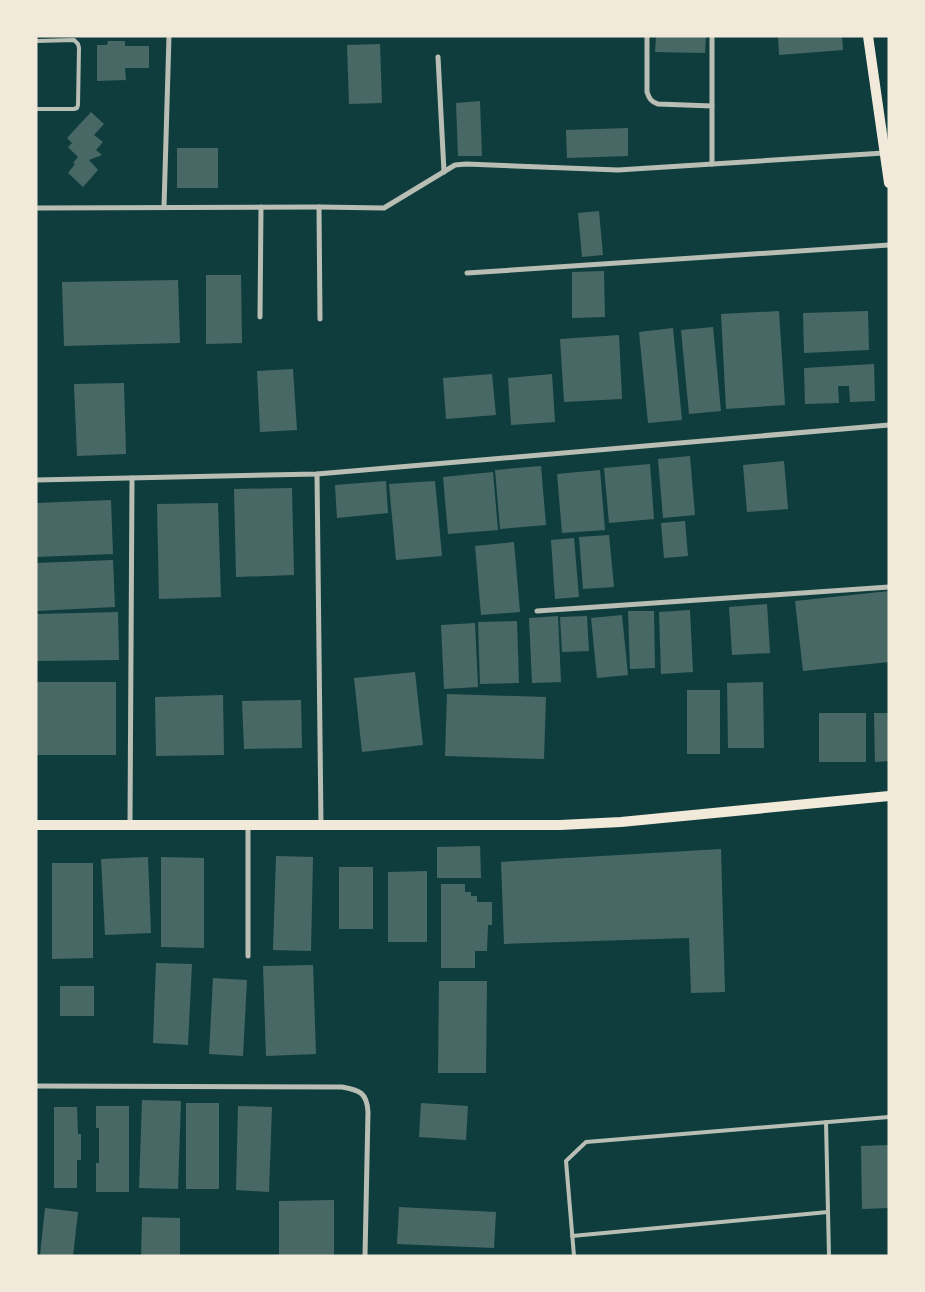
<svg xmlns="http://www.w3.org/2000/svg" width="925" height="1292" font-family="'Nunito Sans',sans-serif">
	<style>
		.building { fill: #486865 }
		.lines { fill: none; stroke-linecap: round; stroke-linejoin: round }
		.service { stroke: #b8beb3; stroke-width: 4 }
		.minor { stroke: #b8beb3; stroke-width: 5 }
		.secondary { stroke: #f1e9da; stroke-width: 10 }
	</style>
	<rect width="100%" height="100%" fill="#0f3d3e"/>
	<g class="building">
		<path d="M656,36H706L705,53L655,52Z"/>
		<path d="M778,36H842L843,50L779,55Z"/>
		<path d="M108,41H125V46H149V68H125L126,80L97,81V45H107Z"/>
		<path d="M380,44L382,103L349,104L347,45Z"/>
		<path d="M480,101L482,156H458L456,103Z"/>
		<path d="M91,112L104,124L94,135L103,142L96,150L102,155L89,160L98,170L83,187L68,173L75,164L73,163L78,157L68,147L72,143L67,138Z"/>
		<path d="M628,128V156L567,158L566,130Z"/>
		<rect x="177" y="148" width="41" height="40"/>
		<path d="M599,211L603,255L582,257L578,213Z"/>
		<path d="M604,271L605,317L572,318V272Z"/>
		<path d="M206,275H241L242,343L206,344Z"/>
		<path d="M178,280L180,343L64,346L62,282Z"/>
		<path d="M779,311L785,405L726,409L721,314Z"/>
		<path d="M868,311L869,350L804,353L803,313Z"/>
		<path d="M713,327L721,411L689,414L681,330Z"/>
		<path d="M673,328L682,420L648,423L639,332Z"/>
		<path d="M619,335L622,399L564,402L560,339Z"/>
		<path d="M874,364L875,401L850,402L849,386H838L839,403L805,404L804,368Z"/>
		<path d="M293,369L297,430L260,432L257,371Z"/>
		<path d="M492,374L496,415L446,419L443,378Z"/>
		<path d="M552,374L555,422L511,425L508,378Z"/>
		<path d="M124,383L126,454L77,456L74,384Z"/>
		<path d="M690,456L695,515L663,518L658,459Z"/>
		<path d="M784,461L788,509L747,512L743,465Z"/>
		<path d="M650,464L654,519L609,523L604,468Z"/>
		<path d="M541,466L546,525L500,529L495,470Z"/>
		<path d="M600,470L605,530L562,533L557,474Z"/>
		<path d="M493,472L498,530L448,534L443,477Z"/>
		<path d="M386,481L388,513L337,518L335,485Z"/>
		<path d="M435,481L442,556L396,560L389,484Z"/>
		<path d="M292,488L294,575L236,577L234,489Z"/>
		<path d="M111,500L113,554L36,557V503Z"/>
		<path d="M218,503L221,597L159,599L157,504Z"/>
		<path d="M685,521L688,556L664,558L661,523Z"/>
		<path d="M609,535L614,587L583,589L579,537Z"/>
		<path d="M574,538L579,597L555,599L551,540Z"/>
		<path d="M514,542L520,612L481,615L475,546Z"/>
		<path d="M113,560L115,607L36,611V563Z"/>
		<path d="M889,591V662L803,671L795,601Z"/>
		<path d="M767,604L770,653L732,655L729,607Z"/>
		<path d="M690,610L693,672L661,674L659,612Z"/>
		<path d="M628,611H654L655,668L630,669Z"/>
		<path d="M118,612L119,660L36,661V614Z"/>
		<path d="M622,615L628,675L597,678L591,618Z"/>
		<path d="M558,616L561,682L532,683L529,618Z"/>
		<path d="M587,616L589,651L562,652L560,617Z"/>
		<path d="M517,621L519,683L480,684L478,622Z"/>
		<path d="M475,623L478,687L444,689L441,625Z"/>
		<path d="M415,672L423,745L362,752L354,678Z"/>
		<rect x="36" y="682" width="80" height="73"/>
		<path d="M763,682L764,748H728L727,683Z"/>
		<rect x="687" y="690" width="33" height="64"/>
		<path d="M447,694L546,697L544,759L445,756Z"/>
		<path d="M223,695L224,755L156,756L155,697Z"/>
		<path d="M301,700L302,748L244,749L242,701Z"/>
		<rect x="819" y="713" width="47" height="49"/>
		<path d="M874,713H889V761L875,762Z"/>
		<path d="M480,846L481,878H437V847Z"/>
		<path d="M721,849L725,992L691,993L689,938L504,944L501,862Z"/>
		<path d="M276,856L313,857L311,951L273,950Z"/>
		<path d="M148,857L151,933L105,935L101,859Z"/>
		<path d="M161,857L204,858V948L161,947Z"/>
		<path d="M52,863H93V958L52,959Z"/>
		<rect x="339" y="867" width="34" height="62"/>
		<path d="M427,871V942H388V872Z"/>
		<path d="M441,884H465V892H471V896H477V902H492V925H488L487,951H475V968H441Z"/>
		<path d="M156,963L192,964L188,1045L153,1043Z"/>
		<path d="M313,965L316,1054L266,1056L263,966Z"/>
		<path d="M213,978L247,980L243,1056L209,1054Z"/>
		<path d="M439,981H487L486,1073H438Z"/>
		<rect x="60" y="986" width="34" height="30"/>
		<path d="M142,1100L181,1101L178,1189L139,1188Z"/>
		<rect x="186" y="1103" width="33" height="86"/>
		<path d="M421,1103L468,1106L466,1140L419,1137Z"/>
		<path d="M96,1106H129V1192H96V1163H99V1128H96Z"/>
		<path d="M238,1106L272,1107L269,1192L236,1190Z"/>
		<path d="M54,1107H77L78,1134H81V1160H77V1188H54Z"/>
		<path d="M889,1145V1208L862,1209L861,1146Z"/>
		<path d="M334,1200V1256H279V1201Z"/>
		<path d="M399,1207L496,1212L494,1248L397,1244Z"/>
		<path d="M45,1208L78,1212L73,1256L40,1255Z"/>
		<path d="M142,1217L180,1218V1256H141Z"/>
	</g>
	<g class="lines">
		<g class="service">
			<path d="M36,41L74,40L78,44L79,48L78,105L77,108L74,109H36"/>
			<path d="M826,1122L829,1256"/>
			<path d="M572,1236L828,1212"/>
			<path d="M574,1256L566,1161L586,1142L889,1117"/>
		</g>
		<g class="minor">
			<path d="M647,36V92C649,98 651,102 658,104L712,106"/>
			<path d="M438,57L444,172"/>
			<path d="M712,164V36"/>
			<path d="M164,207L169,36"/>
			<path d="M319,207L320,319"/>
			<path d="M36,208L319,207L384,208L455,165L466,164L618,170L884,153"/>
			<path d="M467,273L889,245"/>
			<path d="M260,317L261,207"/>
			<path d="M317,474L321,825"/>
			<path d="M36,480L317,474L889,425"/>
			<path d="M537,611L889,587"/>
			<path d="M130,825L132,478"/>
			<path d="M248,825V956"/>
			<path d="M36,1086L342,1087C360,1090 367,1093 368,1112L365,1256"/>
		</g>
		<g class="secondary">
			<path d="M868,36L889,183"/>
			<path d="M36,825H560L621,822L889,796"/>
		</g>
	</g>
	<rect width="925" height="1292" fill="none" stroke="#f1e9da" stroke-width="75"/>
</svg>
